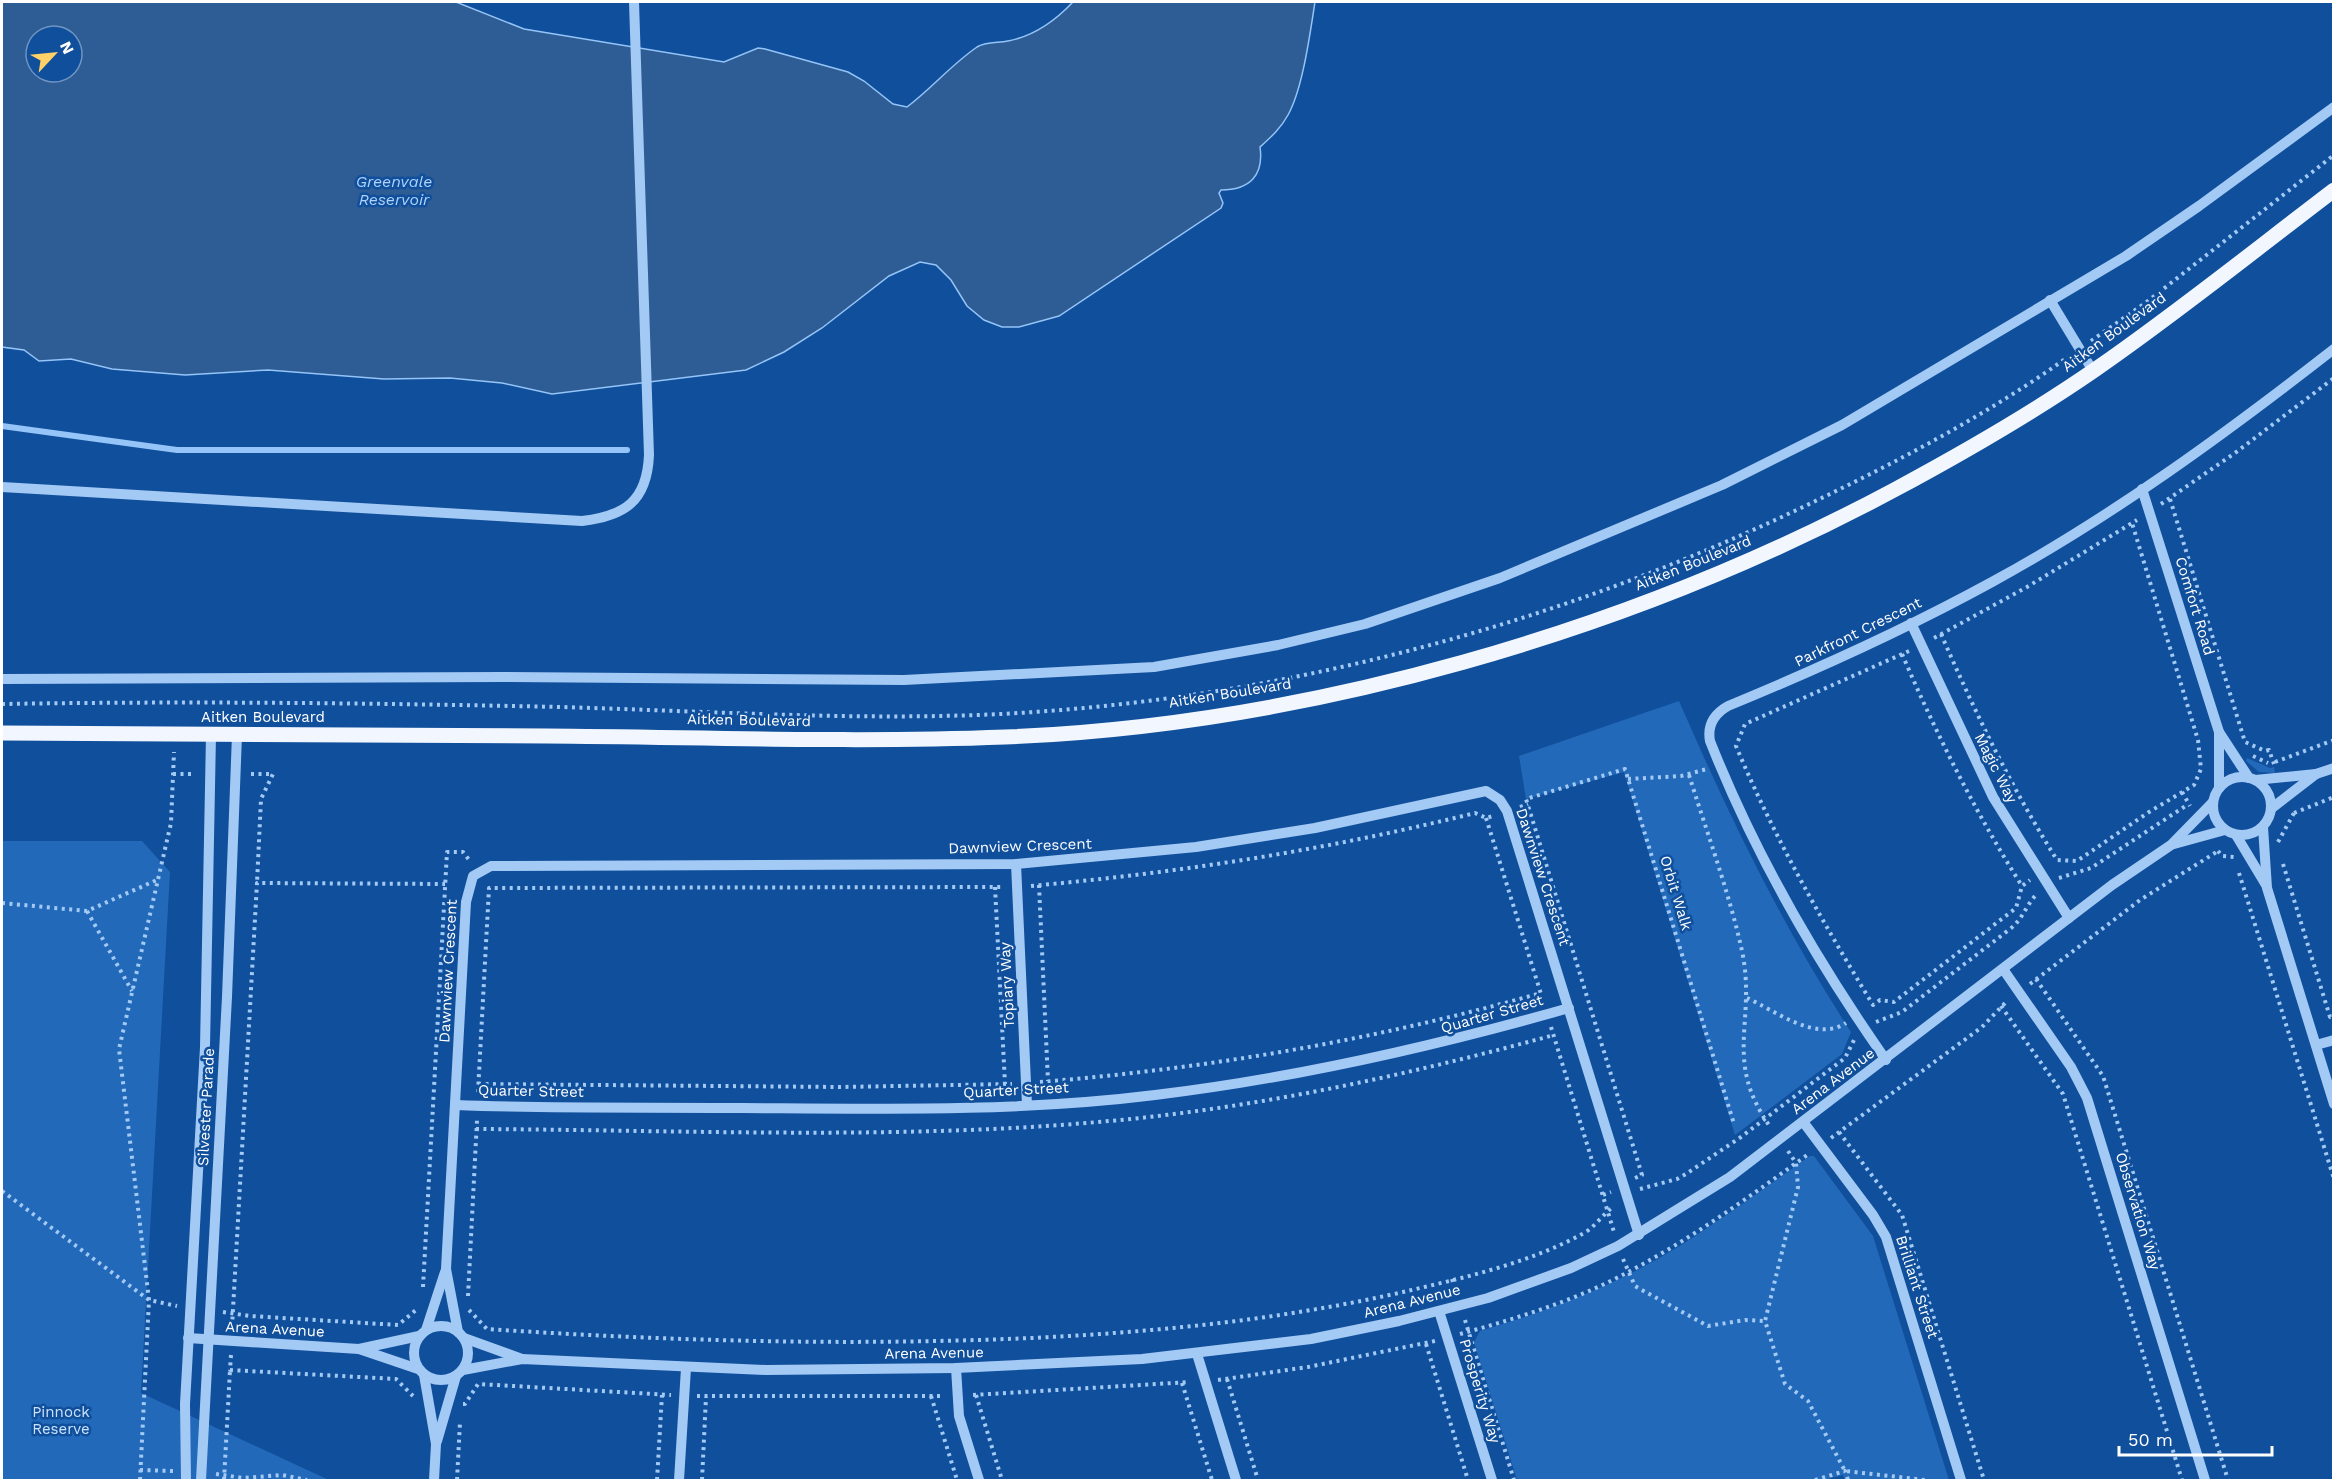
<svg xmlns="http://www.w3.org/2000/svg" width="2335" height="1482" font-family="'Work Sans',sans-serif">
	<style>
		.green { fill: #2269ba }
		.water { fill: #2e5c94; stroke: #94c4f8; stroke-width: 1.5; fill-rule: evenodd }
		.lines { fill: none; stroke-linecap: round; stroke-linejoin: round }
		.stream { stroke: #94c4f8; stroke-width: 6 }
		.path { stroke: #a3c9f5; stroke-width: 4; stroke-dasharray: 3 4.5; stroke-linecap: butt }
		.minor { stroke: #a3c9f5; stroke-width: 10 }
		.major { stroke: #f1f6ff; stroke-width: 15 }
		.labels { text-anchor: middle; stroke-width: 5; stroke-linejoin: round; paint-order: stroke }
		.street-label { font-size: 15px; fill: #fff; stroke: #104f9b }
		.park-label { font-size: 15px; fill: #cbe3fe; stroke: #104f9b }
		.water-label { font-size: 16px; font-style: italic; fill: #afd3fb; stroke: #104f9b }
	</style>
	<rect width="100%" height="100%" fill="#104f9b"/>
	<g class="green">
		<path d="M1679,701C1729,816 1782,926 1851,1032L1842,1054L1735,1135L1624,772L1526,799L1519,756Z"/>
		<path d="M2247,758L2270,768L2274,767L2275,773L2259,772L2246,761Z"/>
		<path d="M2,841H142L170,872L141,1393L329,1480H2Z"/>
		<path d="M1810,1156H1814L1873,1236L1949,1480H1845L1843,1475L1824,1480H1517L1474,1342L1480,1331C1549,1311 1616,1285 1678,1247C1723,1219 1766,1187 1810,1156Z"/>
	</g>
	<path class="water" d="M2,2H456L524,29L724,62L758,48L765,49L848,72L864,81L893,104L907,107C932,88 951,65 977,47C985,42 998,43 1008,41C1035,36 1055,21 1073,2H1315C1310,33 1303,88 1288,115C1281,128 1271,137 1260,147C1264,175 1250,190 1221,190L1219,193L1223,203L1221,208L1059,316L1019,327H1002L984,320L967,306L951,280L936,265L920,262L889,276L822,328L784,352L746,370L552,394L502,383L450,378L384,379L268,370L185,375L112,369L71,359L39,361L24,350L2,347ZM36,36H72V72H36Z"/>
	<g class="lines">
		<path class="stream" d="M2,426L177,450H627"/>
		<g class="path">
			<path d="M2091,341L2148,301L2334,155"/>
			<path d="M2170,499L2245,742L2265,751L2269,750L2274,764"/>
			<path d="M2161,504L2235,453L2334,378"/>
			<path d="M1941,634C1975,712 2011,787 2057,860L2077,861L2149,812L2194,785L2201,769L2198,740L2132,523"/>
			<path d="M1934,638L2027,587L2137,520"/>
			<path d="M1909,651L1745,724L1736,746C1774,837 1822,921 1873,1005L1880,1000L1894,1002L2016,908L2022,886"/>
			<path d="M1902,654C1937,735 1975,812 2022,886L2030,880"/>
			<path d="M2,704C187,701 374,703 560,707C707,711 854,721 1001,714C1291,699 1575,620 1836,491C1916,452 1995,409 2068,357"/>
			<path d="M2253,756L2268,763"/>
			<path d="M2275,762L2334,740"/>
			<path d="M173,774H195"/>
			<path d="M251,774H273L261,799L257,883"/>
			<path d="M1689,775C1707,833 1729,892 1742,951C1757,1022 1722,1060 1771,1128"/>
			<path d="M1628,779L1681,776L1707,769"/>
			<path d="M2182,792L2190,806"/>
			<path d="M1520,807L1528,804"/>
			<path d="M2294,813L2334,797"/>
			<path d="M1486,818L1541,994"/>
			<path d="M2278,842L2294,813L2293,810"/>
			<path d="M2218,851L2222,856L2234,857"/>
			<path d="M2283,864L2330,1017L2334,1016"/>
			<path d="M2239,873L2334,1179"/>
			<path d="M2059,878L2091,868L2187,805"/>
			<path d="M1039,885L1048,1081"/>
			<path d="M1031,886C1184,872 1326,850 1475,813L1486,818L1493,816"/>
			<path d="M995,887L1005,1084"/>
			<path d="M2,903L87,911L159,879"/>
			<path d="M87,911L132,991"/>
			<path d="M2036,979L2103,1076L2228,1480"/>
			<path d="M2030,984L2140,900L2218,851"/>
			<path d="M1747,998C1774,1010 1816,1043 1846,1023"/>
			<path d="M2001,1006L2063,1094L2182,1480"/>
			<path d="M1876,1022L1902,1012L2010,929C2024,918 2026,904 2038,893"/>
			<path d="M1551,1027L1614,1232"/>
			<path d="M1040,1082C1212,1068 1375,1040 1541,993"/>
			<path d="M478,1084L840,1087L1012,1084"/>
			<path d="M478,1092L489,888L1003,887"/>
			<path d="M476,1129C681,1130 894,1140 1098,1122C1253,1109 1404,1076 1554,1035"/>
			<path d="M1839,1132L1902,1215L1984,1480"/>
			<path d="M1831,1138L1982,1027L2007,1001"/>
			<path d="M1788,1151L1796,1163L1798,1187L1765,1321L1785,1384L1808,1401L1845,1471L1925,1480"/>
			<path d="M1635,1178L1642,1175L1526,799L1625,769L1734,1124"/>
			<path d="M1640,1189L1677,1179L1686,1174L1741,1137L1845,1058L1854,1040"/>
			<path d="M2,1191L149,1300L177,1306"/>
			<path d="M1603,1195L1611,1192"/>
			<path d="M1623,1259L1635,1286L1640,1289L1708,1326L1745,1320L1765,1321"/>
			<path d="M1452,1279L1456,1292"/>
			<path d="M423,1287L447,852H463L470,861"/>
			<path d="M468,1296L477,1120"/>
			<path d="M469,1310L487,1329C669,1341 849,1346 1031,1338C1156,1332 1280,1320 1403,1292C1463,1278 1530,1263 1584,1233C1596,1226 1603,1214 1614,1206"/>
			<path d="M223,1312L250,1316L398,1325L416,1310"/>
			<path d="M1465,1320L1514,1480"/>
			<path d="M232,1327L257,883L445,884"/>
			<path d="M1460,1334C1507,1321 1554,1307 1598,1287C1675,1251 1742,1202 1810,1153"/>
			<path d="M1426,1344L1468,1480"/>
			<path d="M231,1355L230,1370L396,1379L413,1396"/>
			<path d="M1227,1379L1258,1480"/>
			<path d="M1218,1380L1308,1367L1435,1341"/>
			<path d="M1182,1383L1212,1480"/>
			<path d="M973,1395L1190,1382"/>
			<path d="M976,1395L1002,1480"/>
			<path d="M697,1396H944"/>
			<path d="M931,1396L957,1480"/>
			<path d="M463,1404H465L478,1384L671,1395"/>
			<path d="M140,1470L173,1471"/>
			<path d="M216,1474L243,1478L282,1475L307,1480"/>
			<path d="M140,1480L149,1300L119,1049L171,823L174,752"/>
			<path d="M224,1480L230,1370"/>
			<path d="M457,1480L460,1422"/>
			<path d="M657,1480L662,1395"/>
			<path d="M702,1480L706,1397"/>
			<path d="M1815,1480L1845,1471L1848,1480"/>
		</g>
		<g class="minor">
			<path d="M2050,300L2093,371"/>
			<path d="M2,487L582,521C625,516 647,501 649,455L634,2"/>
			<path d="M2142,489L2219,732L2249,778"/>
			<path d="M1911,623L1993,797L2069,918"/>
			<path d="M2,679L502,677L904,680L1154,667L1278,645L1365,624L1500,578L1722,485L1842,425L2126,256L2199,206L2334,107"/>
			<path d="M2219,732V788"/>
			<circle cx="2242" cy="806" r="29"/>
			<path d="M2255,780L2316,774L2334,768"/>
			<path d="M2272,808L2316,774"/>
			<path d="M2263,827L2267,888L2334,1104"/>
			<path d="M2236,835L2266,885"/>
			<path d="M2174,844L2225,830"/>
			<path d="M1016,864L1027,1105"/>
			<path d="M2003,969L2071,1067L2087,1098L2205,1480"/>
			<path d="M2316,1045L2334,1040"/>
			<path d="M1886,1060C1816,960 1755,855 1710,741C1707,725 1714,714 1728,706C1818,669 1906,629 1992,582C2113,516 2225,434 2334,349"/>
			<path d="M456,1105C551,1109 648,1107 743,1108C881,1109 1019,1112 1155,1095C1296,1078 1432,1047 1569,1008"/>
			<path d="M1804,1123L1873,1215L1886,1237L1961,1480"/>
			<path d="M1439,1311L1492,1480"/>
			<circle cx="441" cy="1353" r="27"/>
			<path d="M426,1330L445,1272"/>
			<path d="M458,1332L446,1269L466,902L473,876L491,866L1016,864L1196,847L1315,828L1486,791L1500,800L1507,811L1639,1235"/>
			<path d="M188,1338L359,1349L418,1369"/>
			<path d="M464,1338L522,1359"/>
			<path d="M359,1349L419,1336"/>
			<path d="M1197,1354L1236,1480"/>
			<path d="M956,1368L959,1416L979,1480"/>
			<path d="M463,1370L522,1359L766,1370L956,1368L1142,1359L1311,1339L1399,1321L1488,1298L1571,1268L1618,1246L1730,1177L2112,885L2171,845L2213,802"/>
			<path d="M424,1375L436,1444L434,1480"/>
			<path d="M437,1441L456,1376"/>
			<path d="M186,1480L185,1404L205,1047L211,735"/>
			<path d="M201,1480L227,997L237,735"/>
			<path d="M679,1480L686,1368"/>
		</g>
		<path class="major" d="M2,733C183,735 365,734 547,736C699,737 853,743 1005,737C1306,725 1629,632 1894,490C1963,453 2031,414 2096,369C2177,313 2255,250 2334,190"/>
	</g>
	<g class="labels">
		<g class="street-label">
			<text transform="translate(2114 332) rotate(-36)" y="5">Aitken Boulevard</text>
			<text transform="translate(1693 563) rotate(-22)" y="5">Aitken Boulevard</text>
			<text transform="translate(2195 606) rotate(73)" y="5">Comfort Road</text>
			<text transform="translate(1858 632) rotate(-26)" y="5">Parkfront Crescent</text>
			<text transform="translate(1230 693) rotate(-9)" y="5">Aitken Boulevard</text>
			<text x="263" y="722">Aitken Boulevard</text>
			<text transform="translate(749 720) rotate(1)" y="5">Aitken Boulevard</text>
			<text transform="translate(1996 768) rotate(63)" y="5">Magic Way</text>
			<text transform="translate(1020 846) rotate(-2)" y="5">Dawnview Crescent</text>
			<text transform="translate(1543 877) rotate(72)" y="5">Dawnview Crescent</text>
			<text transform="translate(1676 893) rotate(73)" y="5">Orbit Walk</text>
			<text transform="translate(448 971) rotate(-87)" y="5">Dawnview Crescent</text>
			<text transform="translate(1007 985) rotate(-93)" y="5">Topiary Way</text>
			<text transform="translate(1492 1014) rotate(-16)" y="5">Quarter Street</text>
			<text transform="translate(1833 1081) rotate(-37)" y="5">Arena Avenue</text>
			<text transform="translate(1016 1090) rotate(-3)" y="5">Quarter Street</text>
			<text transform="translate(531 1091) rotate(1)" y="5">Quarter Street</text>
			<text transform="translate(206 1107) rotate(-87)" y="5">Silvester Parade</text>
			<text transform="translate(2138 1211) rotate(73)" y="5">Observation Way</text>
			<text transform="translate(1917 1287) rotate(72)" y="5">Brilliant Street</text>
			<text transform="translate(1412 1301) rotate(-14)" y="5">Arena Avenue</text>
			<text transform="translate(275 1329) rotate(3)" y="5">Arena Avenue</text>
			<text transform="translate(934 1353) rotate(-1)" y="5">Arena Avenue</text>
			<text transform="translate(1480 1391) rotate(73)" y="5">Prosperity Way</text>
		</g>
		<g class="park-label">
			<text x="61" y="1417">Pinnock<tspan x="61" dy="17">Reserve</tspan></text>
		</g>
		<g class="water-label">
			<text x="394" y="187">Greenvale<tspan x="394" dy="18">Reservoir</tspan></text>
		</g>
	</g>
	<rect width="2335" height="1482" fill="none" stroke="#ffffff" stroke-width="6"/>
	<g transform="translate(54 54) rotate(64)"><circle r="28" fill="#104f9b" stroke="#7095c3" stroke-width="1.5"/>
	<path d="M0-4.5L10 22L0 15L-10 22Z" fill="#ffd167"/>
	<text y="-9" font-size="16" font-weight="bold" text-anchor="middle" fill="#ffffff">N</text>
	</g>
	<path d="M2119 1446v9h153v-9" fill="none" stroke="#ffffff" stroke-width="3"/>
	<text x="2128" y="1446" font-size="18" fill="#ffffff" stroke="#104f9b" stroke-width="4.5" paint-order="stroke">50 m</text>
</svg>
